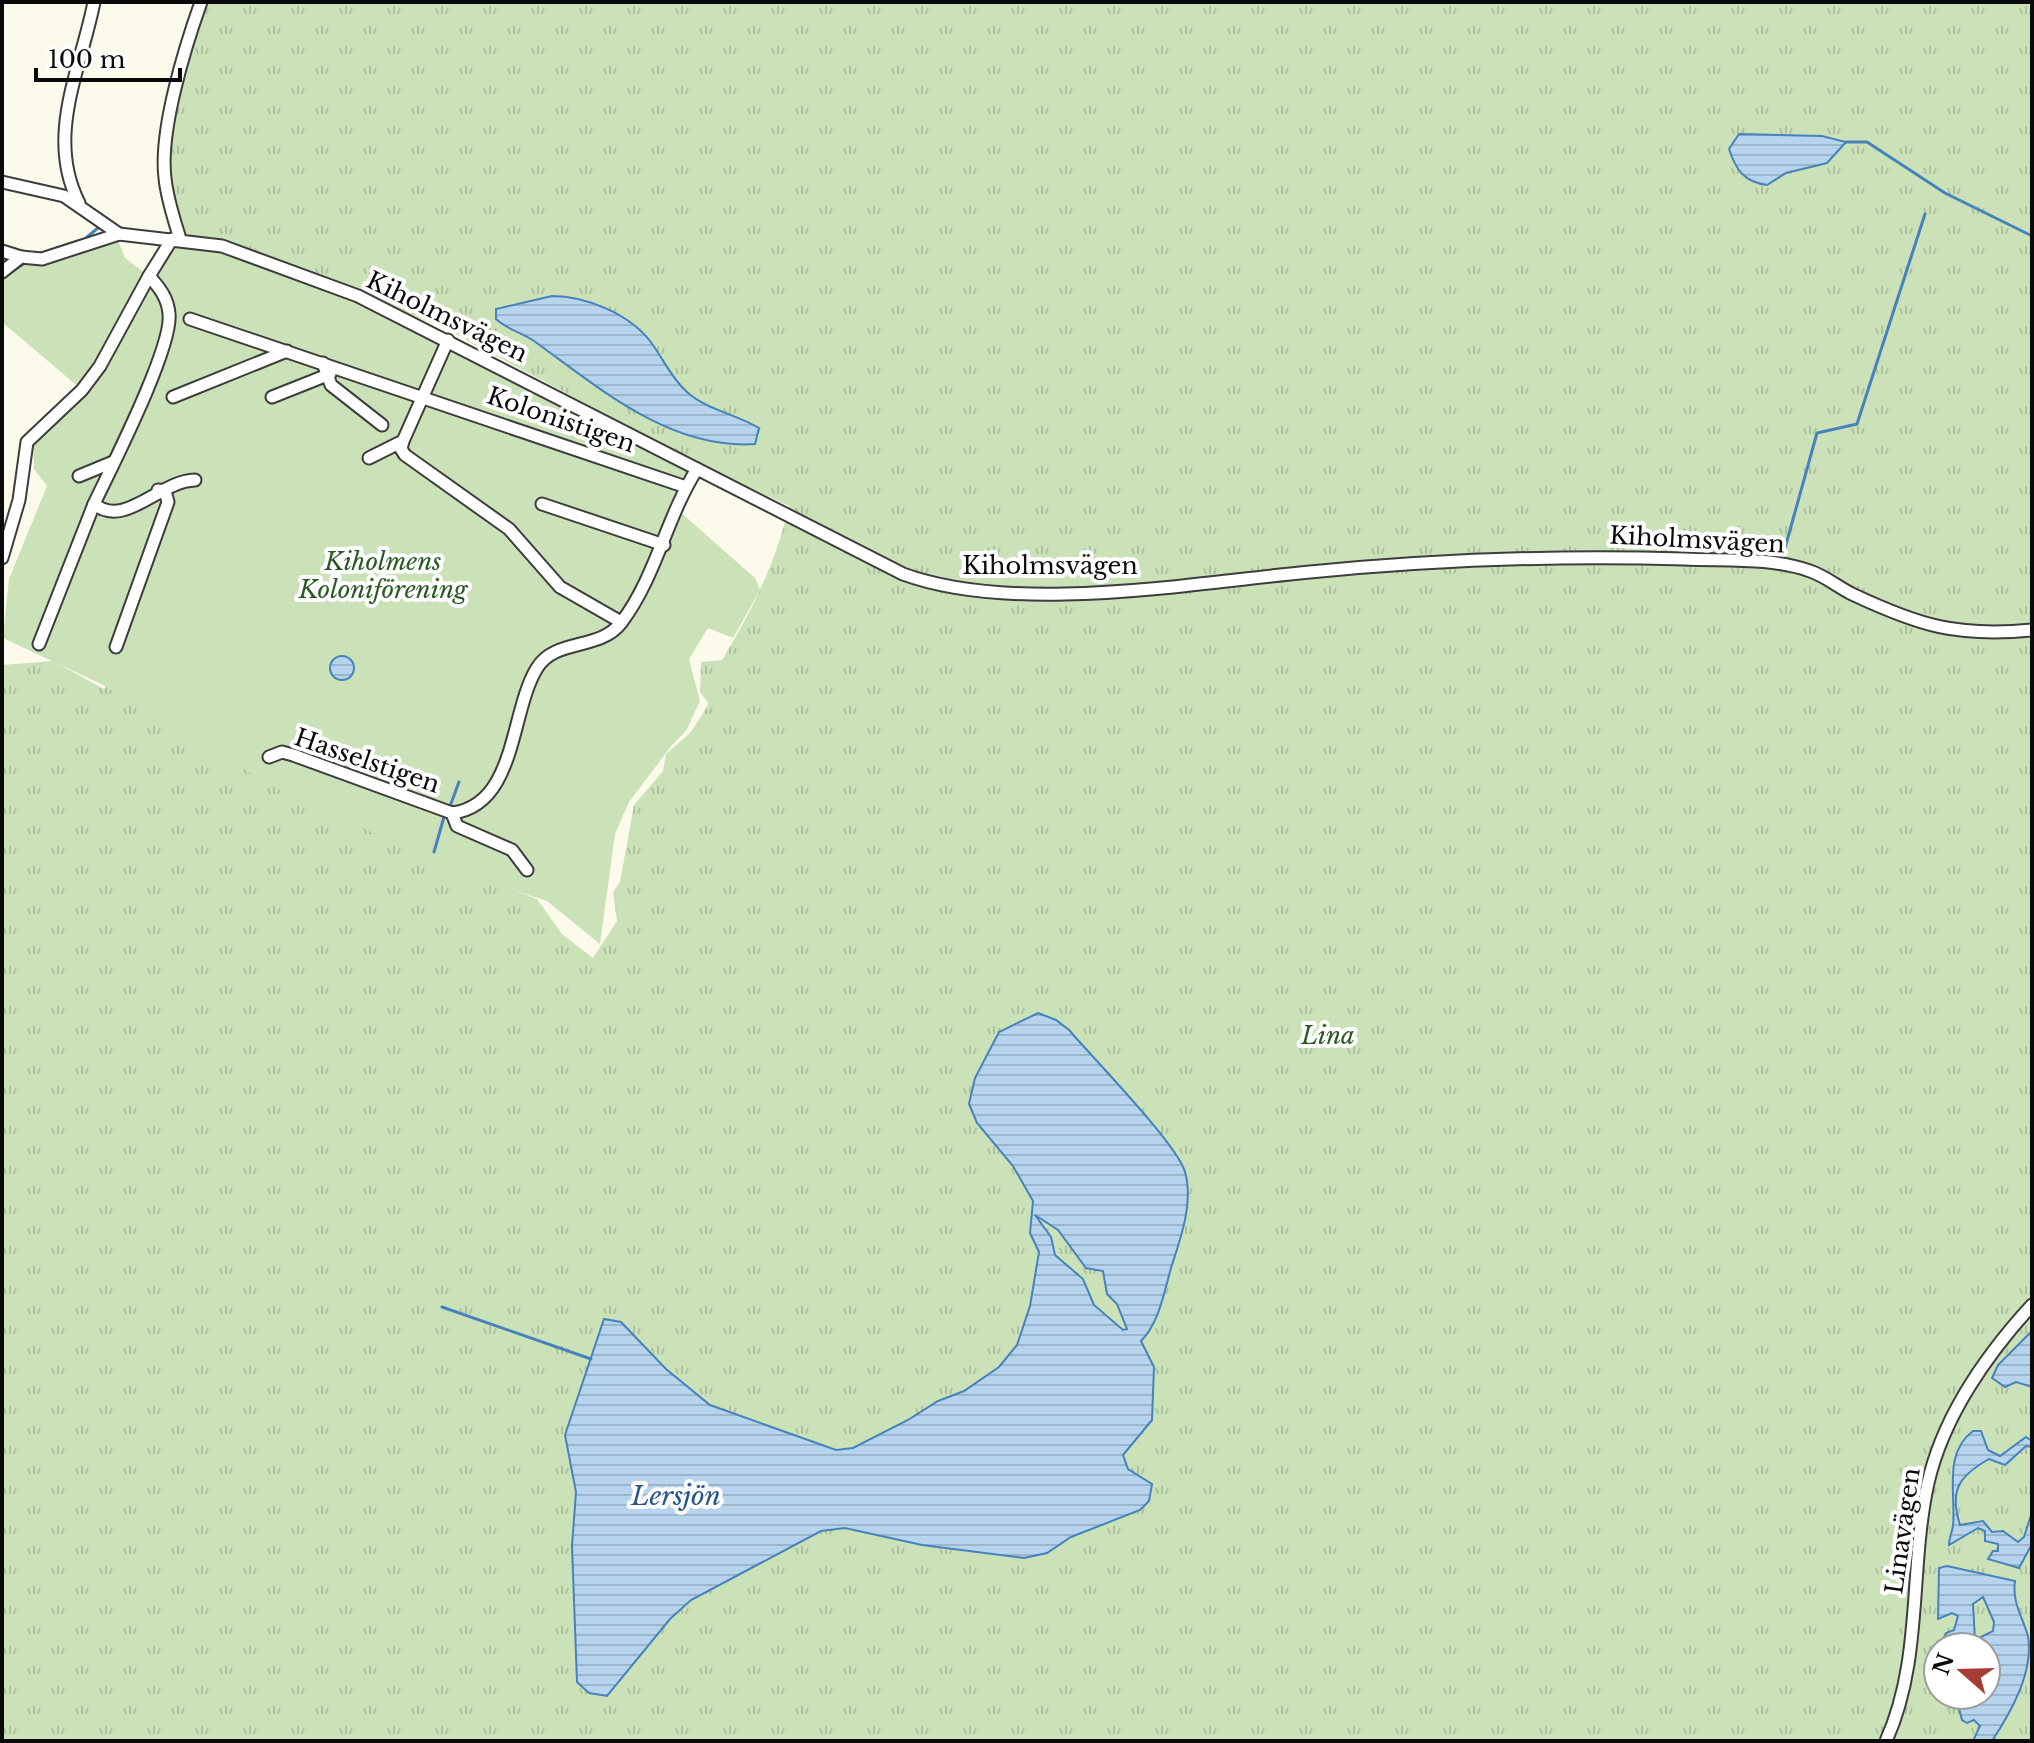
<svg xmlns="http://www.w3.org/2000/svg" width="2034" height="1743" font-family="'Libre Baskerville',serif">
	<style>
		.park { fill: url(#park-tufts); fill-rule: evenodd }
		.garden { fill: #cbe2b9 }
		.water { fill: url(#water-rules); stroke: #4782ba; stroke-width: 2; fill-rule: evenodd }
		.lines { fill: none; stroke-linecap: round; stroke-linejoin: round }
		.stream { stroke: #4782ba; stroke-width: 3 }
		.street-casing { stroke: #3d3d3d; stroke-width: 15 }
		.street { stroke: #fff; stroke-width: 11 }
		.labels { text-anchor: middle; stroke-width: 8; stroke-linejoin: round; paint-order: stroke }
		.street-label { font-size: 24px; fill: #0a0a0a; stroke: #fff }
		.park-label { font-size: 24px; font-style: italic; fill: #2b5924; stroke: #fff }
		.water-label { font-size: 26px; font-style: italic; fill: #26558a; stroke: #fff }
	</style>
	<defs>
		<pattern id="park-tufts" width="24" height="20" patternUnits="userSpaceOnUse" patternTransform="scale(2)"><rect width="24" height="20" fill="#cbe2b9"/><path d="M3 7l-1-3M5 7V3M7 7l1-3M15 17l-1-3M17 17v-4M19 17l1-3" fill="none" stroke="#adc19e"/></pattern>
		<pattern id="water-rules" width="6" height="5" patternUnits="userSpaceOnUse" patternTransform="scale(2)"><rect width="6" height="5" fill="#b6d4ed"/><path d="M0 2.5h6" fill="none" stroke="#9bb5ca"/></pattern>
	</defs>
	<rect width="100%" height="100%" fill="#fcfaeb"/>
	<path class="park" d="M201,2H2032V1741H2V665L53,661L104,689L145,647L374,825L488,881L537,899L562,934L593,958L617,921L613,892L620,882L634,805L663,771L666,754L690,733L707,707L708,703L700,692L701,662L722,660C752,611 776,563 789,506L703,466L442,327L213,237L180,239L168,200L166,146ZM1938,1647H1986V1695H1938Z"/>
	<path class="garden" d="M118,240L125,258L149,276L175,245H202L357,300L447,343L694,474L678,510L755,578L760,590L733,638L708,628L689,659L700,701L686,731L672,745L629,802L615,834L600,944L547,901L463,874L274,787L101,684L3,638L9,579L47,486L34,469L33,442L82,390L2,322V251L34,258Z"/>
	<g class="water">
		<path d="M1739,134L1822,136L1846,142L1827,163L1786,173L1767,185C1744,182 1736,170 1729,149Z"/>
		<path d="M552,296C586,296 629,314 650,341C663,358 671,378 687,392C707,410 736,414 759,428L755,444C670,450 598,387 534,341C521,332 508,330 496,319V309Z"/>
		<circle cx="342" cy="668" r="12"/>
		<path d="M1038,1013L1056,1020L1069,1030C1093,1058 1177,1144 1185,1172C1194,1203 1180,1240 1171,1268C1164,1293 1159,1323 1141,1341L1154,1367L1152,1420L1123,1455L1128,1469L1152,1484L1149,1501L1140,1510L1071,1537L1047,1553L1024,1558L922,1545L845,1528L821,1531L691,1600L670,1619L607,1696L589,1693L577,1682L572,1546L576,1492L565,1435L604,1319L621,1322L666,1369L710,1405L836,1450L853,1448L908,1420L938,1401L964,1391L999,1367L1017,1345L1030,1306L1039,1252L1030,1233L1033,1201L1013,1166L977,1123L969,1104L975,1078L999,1032ZM1035,1215L1058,1230L1086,1268L1103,1271L1107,1294L1117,1304L1127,1329L1123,1330L1094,1305L1083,1279L1055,1255L1051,1237Z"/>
		<path d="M2032,1331V1387L2016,1382L2005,1387L1992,1378L1998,1365Z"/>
		<path d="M1973,1431H1981L1988,1450L2000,1456L2026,1437L2032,1441V1447L2026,1446L2005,1465L1989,1459C1959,1476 1949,1490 1960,1525L1983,1521L1992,1532L2003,1531L2018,1542L2024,1537L2032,1512V1544L2019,1568L1988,1559L1993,1551H1998V1544L1985,1541V1531L1978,1528L1949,1545C1949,1538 1952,1533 1953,1526C1956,1494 1943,1453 1973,1431Z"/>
		<path d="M1947,1566L2015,1581C2012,1602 2022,1616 2028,1636C2034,1672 2011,1712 1992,1741H1973L1980,1726L1974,1720L1967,1723L1962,1720L1957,1701L1963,1695H1986L1995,1654L1986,1647L1940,1646L1946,1633L1954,1630L1958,1616L1952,1613L1938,1619L1939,1568ZM1983,1597L1994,1622L1993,1631L1975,1640L1973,1604Z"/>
	</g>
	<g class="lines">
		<g class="stream">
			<path d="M1846,142H1867L1945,193L2032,236"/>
			<path d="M87,237L98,228"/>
			<path d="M39,254L78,241"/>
			<path d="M2,278L25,263"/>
			<path d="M1785,548L1817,433L1857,424L1925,214"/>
			<path d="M449,809L459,782"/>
			<path d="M434,852L444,817"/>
			<path d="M442,1307L591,1359"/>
		</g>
		<defs>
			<g id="street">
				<path d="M2,182L64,196L119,234L222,246L358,296L903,574C1015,615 1191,583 1310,572C1434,560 1559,555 1684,559C1725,561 1771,557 1810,571C1825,576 1838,587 1852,594C1920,626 1957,637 2032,630"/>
				<path d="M79,203C45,136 81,69 94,2"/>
				<path d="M172,239L149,276C159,287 168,298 169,314C173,347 111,468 94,504C125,529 159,481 195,480"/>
				<path d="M180,239C174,219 167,199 165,178C159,131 185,47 201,2"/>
				<path d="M2,251L21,257"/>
				<path d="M2,272L21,257L42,259L119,234"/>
				<path d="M190,319L686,487"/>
				<path d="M323,363L331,385L382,425"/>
				<path d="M173,397L287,351"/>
				<path d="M272,397L330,374"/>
				<path d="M403,441L401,449L405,455L509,529L560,587L621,622"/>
				<path d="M369,458L403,441L448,340"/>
				<path d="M79,476L113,462"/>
				<path d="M542,504L664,545"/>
				<path d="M2,558L19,500L27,442L82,390L100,366L149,276"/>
				<path d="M39,644L94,504"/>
				<path d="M116,647L168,502L165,491L158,490"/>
				<path d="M269,757L282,752L293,755L452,813C517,805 510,711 537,668C555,638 599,651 621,623C656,577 666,518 697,469"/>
				<path d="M452,813L457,826L512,850L527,870"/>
				<path d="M1886,1741C1923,1659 1909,1569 1928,1483C1943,1417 1987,1354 2032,1305"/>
			</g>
		</defs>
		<use href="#street" class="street-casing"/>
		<use href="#street" class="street"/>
	</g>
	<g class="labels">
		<g class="street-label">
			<text transform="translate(447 317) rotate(26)" y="8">Kiholmsvägen</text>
			<text transform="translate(561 420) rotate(19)" y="8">Kolonistigen</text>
			<text transform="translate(1697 540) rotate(3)" y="8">Kiholmsvägen</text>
			<text x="1050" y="574">Kiholmsvägen</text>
			<text transform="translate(367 761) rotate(19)" y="8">Hasselstigen</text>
			<text transform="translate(1903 1531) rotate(-82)" y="8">Linavägen</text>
		</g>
		<g class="park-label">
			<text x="383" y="570">Kiholmens<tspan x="383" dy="28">Koloniförening</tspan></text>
			<text x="1328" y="1044">Lina</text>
		</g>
		<g class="water-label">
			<text x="676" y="1505">Lersjön</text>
		</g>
	</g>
	<rect width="2034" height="1743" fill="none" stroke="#0a0a0a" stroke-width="8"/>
	<g transform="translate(1962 1671) rotate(290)"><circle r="38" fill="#ffffff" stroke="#9d9d9d" stroke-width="2"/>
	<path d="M0-6L14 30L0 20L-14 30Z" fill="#a73b36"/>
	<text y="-12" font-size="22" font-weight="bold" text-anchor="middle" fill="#0a0a0a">N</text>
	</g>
	<path d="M36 68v12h144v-12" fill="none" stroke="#0a0a0a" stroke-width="4"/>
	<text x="48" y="68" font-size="24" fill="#0a0a0a" stroke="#ffffff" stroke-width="6" paint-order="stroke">100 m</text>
</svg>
